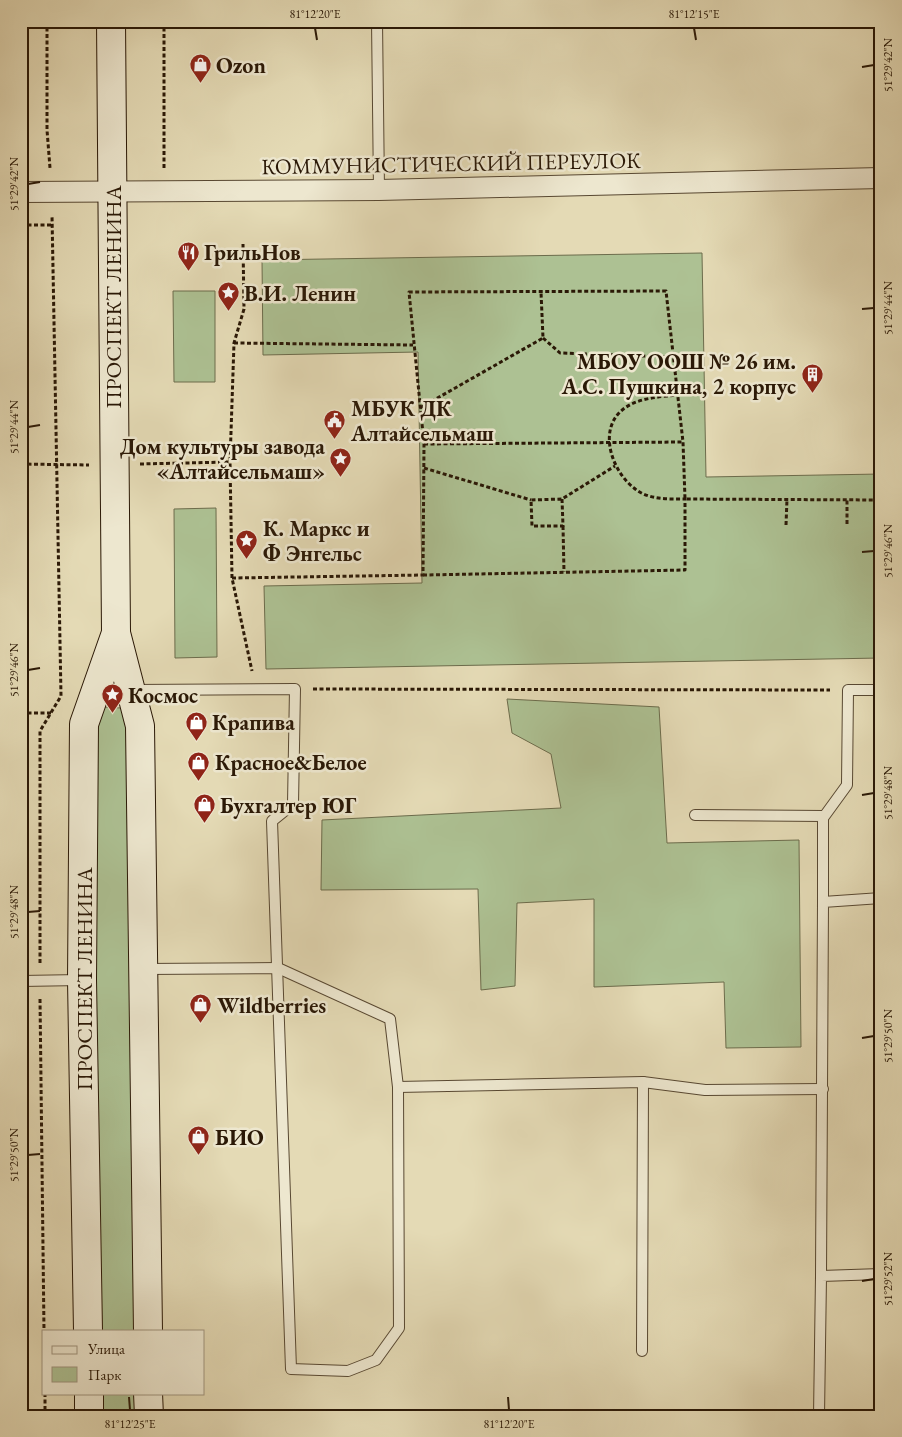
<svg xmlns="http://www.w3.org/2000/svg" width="902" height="1437" font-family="'EB Garamond',serif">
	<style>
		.green { fill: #adc193; stroke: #6c6c4c }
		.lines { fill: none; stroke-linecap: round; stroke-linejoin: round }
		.lane-casing { stroke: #584832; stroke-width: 12 }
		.street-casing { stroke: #584832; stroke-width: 22 }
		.secondary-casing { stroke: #2a1806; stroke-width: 30 }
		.path { stroke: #2a1806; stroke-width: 3; stroke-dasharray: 4 2.5; stroke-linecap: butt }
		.lane { stroke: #ede7cf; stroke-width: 10 }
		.street { stroke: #ede7cf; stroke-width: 20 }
		.secondary { stroke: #ede7cf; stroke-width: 28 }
		.ticks { fill: none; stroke: #2a1806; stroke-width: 2 }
		.labels { text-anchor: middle; stroke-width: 5; stroke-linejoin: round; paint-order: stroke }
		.poi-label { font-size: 22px; font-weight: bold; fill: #2a1806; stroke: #ede7cf; text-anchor: start }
		.street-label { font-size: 22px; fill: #2a1806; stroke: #ede7cf }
		.neatline { fill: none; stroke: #2a1806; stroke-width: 2 }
		.ticks-label { font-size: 12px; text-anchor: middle; fill: #2a1806 }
	</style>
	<rect width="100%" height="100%" fill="#e4dab5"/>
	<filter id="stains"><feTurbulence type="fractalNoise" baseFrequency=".004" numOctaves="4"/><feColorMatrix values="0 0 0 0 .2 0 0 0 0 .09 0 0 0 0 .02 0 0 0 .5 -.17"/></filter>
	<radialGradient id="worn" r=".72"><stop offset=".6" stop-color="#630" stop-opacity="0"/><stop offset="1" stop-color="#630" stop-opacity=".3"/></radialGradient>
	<g class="green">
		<path d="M702,253L706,477L881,474V658L266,669L264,586L422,583L418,352L263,355L262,260Z"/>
		<path d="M173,291H215V382H174Z"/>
		<path d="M216,508L217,657L175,658L174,509Z"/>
		<path d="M507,699L659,707L667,843L799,840L801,1047L726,1048L724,982L594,987V899L517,903L515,986L481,990L478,889L321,890L322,820L561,808L551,754L512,733Z"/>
		<path d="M103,707L121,708L132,727L138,1331H97L93,719Z"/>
		<rect x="97" y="1393" width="41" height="23"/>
	</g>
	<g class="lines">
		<defs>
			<g id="lane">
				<path d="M377,21L379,190"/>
				<path d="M133,690L295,689L293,804L272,821L291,1369L348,1371L376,1360L399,1328L398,1087"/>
				<path d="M695,815L823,816V902"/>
				<path d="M823,818L847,785L848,690H881"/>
				<path d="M145,969L278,968L390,1019L398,1087L643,1082L705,1090L823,1089"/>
				<path d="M21,981L81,980"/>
				<path d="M821,1276L823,902L881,898"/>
				<path d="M642,1351L643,1082"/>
				<path d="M819,1416L821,1276L881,1274"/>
			</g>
			<path id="street" d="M21,192L379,190L881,178"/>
			<g id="secondary">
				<path d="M111,21L116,633L140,726L148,1331"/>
				<path d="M88,1331L82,980L84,724L116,633"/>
				<path d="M89,1393V1416"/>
				<path d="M148,1393L149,1416"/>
			</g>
		</defs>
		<use href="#lane" class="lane-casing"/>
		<use href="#street" class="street-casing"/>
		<use href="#secondary" class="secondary-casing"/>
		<g class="path">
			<path d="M47,21V130L50,168"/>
			<path d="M164,21V168"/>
			<path d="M164,23L194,21"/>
			<path d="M21,225H52"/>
			<path d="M243,244L244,309L234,343L230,462L232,578L252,671"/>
			<path d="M543,338L560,353L673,357"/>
			<path d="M234,343L413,345"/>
			<path d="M420,408L543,338L541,292"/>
			<path d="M424,444L683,442"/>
			<path d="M21,464L89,465"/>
			<path d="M140,464L230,462"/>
			<path d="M424,468L531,500"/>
			<path d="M562,499L563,526H532L531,500L562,499L615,466"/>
			<path d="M847,524V500"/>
			<path d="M786,525L787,499"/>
			<path d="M563,526L564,572"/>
			<path d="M423,575L685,570V499C667,499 648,500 634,488C613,472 599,434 619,413C633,398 658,397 677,395"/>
			<path d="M232,578L423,575L424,444L409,292L666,291L683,442L685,499L881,500"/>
			<path d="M313,689L830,690"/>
			<path d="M21,713H51"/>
			<path d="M40,963V731L61,696L52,215"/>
			<path d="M40,999L44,1331"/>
			<path d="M45,1393V1416"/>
		</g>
		<use href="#lane" class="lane"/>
		<use href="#street" class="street"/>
		<use href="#secondary" class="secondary"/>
	</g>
	<path class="ticks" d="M315,28L317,40M694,28L696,40M862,67L874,65M28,184L40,182M862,309L874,308M28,427L40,425M862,552L874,551M28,670L40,668M862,795L874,793M28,912L40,911M862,1038L874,1036M28,1155L40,1154M862,1281L874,1279M129,1397L130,1410M508,1397L509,1410"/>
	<defs>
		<symbol id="shop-pin" viewBox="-11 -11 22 30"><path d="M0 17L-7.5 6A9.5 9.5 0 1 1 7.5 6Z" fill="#8f2418" stroke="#ede7cf"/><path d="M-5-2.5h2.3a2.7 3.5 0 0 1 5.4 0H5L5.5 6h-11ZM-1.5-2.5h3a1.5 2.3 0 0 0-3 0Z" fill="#fff"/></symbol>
		<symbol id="restaurant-pin" viewBox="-11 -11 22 30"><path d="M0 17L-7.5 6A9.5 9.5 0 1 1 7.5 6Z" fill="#8f2418" stroke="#ede7cf"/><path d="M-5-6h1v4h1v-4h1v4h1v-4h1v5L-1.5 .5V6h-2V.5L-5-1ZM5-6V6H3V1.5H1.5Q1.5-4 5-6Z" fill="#fff"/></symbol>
		<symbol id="sight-pin" viewBox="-11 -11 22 30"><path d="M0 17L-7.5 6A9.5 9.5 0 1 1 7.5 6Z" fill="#8f2418" stroke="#ede7cf"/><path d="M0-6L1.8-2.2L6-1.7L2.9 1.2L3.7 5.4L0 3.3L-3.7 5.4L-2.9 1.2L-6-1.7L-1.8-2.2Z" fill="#fff"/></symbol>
		<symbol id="building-pin" viewBox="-11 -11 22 30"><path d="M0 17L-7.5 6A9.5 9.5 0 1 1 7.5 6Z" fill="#8f2418" stroke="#ede7cf"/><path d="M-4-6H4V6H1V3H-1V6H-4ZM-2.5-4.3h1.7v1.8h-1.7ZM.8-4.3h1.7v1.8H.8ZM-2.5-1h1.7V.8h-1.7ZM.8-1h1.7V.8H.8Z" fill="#fff"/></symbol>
		<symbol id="civic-pin" viewBox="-11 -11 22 30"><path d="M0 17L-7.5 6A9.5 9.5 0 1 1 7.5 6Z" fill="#8f2418" stroke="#ede7cf"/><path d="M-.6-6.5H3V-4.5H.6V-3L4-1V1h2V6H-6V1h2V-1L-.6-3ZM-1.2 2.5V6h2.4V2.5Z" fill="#fff"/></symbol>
	</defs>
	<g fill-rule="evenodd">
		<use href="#shop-pin" x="188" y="52" width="25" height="34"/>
		<use href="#restaurant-pin" x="176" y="240" width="25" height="34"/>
		<use href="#sight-pin" x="216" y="280" width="25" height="34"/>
		<use href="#building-pin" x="800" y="362" width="25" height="34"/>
		<use href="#civic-pin" x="322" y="408" width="25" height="34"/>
		<use href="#sight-pin" x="328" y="446" width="25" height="34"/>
		<use href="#sight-pin" x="234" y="528" width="25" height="34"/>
		<use href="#sight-pin" x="100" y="682" width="25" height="34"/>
		<use href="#shop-pin" x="184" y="710" width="25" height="34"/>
		<use href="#shop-pin" x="186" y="750" width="25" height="34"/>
		<use href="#shop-pin" x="192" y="792" width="25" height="34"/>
		<use href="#shop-pin" x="188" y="992" width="25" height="34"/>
		<use href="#shop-pin" x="186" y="1124" width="25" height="34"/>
	</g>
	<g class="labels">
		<g class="poi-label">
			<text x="216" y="73">Ozon</text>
			<text x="204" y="260">ГрильНов</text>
			<text x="244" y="301">В.И. Ленин</text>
			<text x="796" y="369" text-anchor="end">МБОУ ООШ № 26 им.<tspan x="796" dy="25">А.С. Пушкина, 2 корпус</tspan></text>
			<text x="351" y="416">МБУК ДК<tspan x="351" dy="25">Алтайсельмаш</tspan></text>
			<text x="325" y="454" text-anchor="end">Дом культуры завода<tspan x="325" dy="25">«Алтайсельмаш»</tspan></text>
			<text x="263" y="536">К. Маркс и<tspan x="263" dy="25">Ф Энгельс</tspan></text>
			<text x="128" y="703">Космос</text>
			<text x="212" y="730">Крапива</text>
			<text x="215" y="770">Красное&amp;Белое</text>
			<text x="220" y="813">Бухгалтер ЮГ</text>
			<text x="217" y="1013">Wildberries</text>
			<text x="215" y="1145">БИО</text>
		</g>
		<g class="street-label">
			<text transform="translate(451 163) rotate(-1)" y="8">КОММУНИСТИЧЕСКИЙ ПЕРЕУЛОК</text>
			<text transform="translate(113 297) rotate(-90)" y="8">ПРОСПЕКТ ЛЕНИНА</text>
			<text transform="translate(84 979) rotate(-90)" y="8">ПРОСПЕКТ ЛЕНИНА</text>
		</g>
	</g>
	<rect width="902" height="1437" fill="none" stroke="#e4dab5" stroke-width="55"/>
	<rect x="42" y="1330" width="162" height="65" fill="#ede7cf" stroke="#9f947f"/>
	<rect x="52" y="1346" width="25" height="8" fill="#ede7cf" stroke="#9f947f"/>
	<text x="88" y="1354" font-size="15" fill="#2a1806">Улица</text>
	<rect x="52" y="1367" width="25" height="15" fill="#adc193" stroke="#9f947f"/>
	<text x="88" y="1380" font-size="15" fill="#2a1806">Парк</text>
	<rect x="28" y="28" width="846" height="1382" class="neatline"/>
	<g class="ticks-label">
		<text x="315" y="18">81°12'20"E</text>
		<text x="694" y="18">81°12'15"E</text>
		<text transform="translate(888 65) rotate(-90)" y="4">51°29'42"N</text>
		<text transform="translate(14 184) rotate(-90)" y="4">51°29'42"N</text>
		<text transform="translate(888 308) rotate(-90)" y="4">51°29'44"N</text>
		<text transform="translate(14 427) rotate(-90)" y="4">51°29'44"N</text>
		<text transform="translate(888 551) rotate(-90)" y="4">51°29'46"N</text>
		<text transform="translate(14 670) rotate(-90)" y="4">51°29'46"N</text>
		<text transform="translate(888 793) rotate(-90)" y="4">51°29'48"N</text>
		<text transform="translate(14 912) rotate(-90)" y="4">51°29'48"N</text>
		<text transform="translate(888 1036) rotate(-90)" y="4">51°29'50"N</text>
		<text transform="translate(14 1155) rotate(-90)" y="4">51°29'50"N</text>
		<text transform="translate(888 1279) rotate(-90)" y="4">51°29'52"N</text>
		<text x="130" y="1428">81°12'25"E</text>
		<text x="509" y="1428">81°12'20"E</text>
	</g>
	<rect width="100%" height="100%" filter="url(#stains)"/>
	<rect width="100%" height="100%" fill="url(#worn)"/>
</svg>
